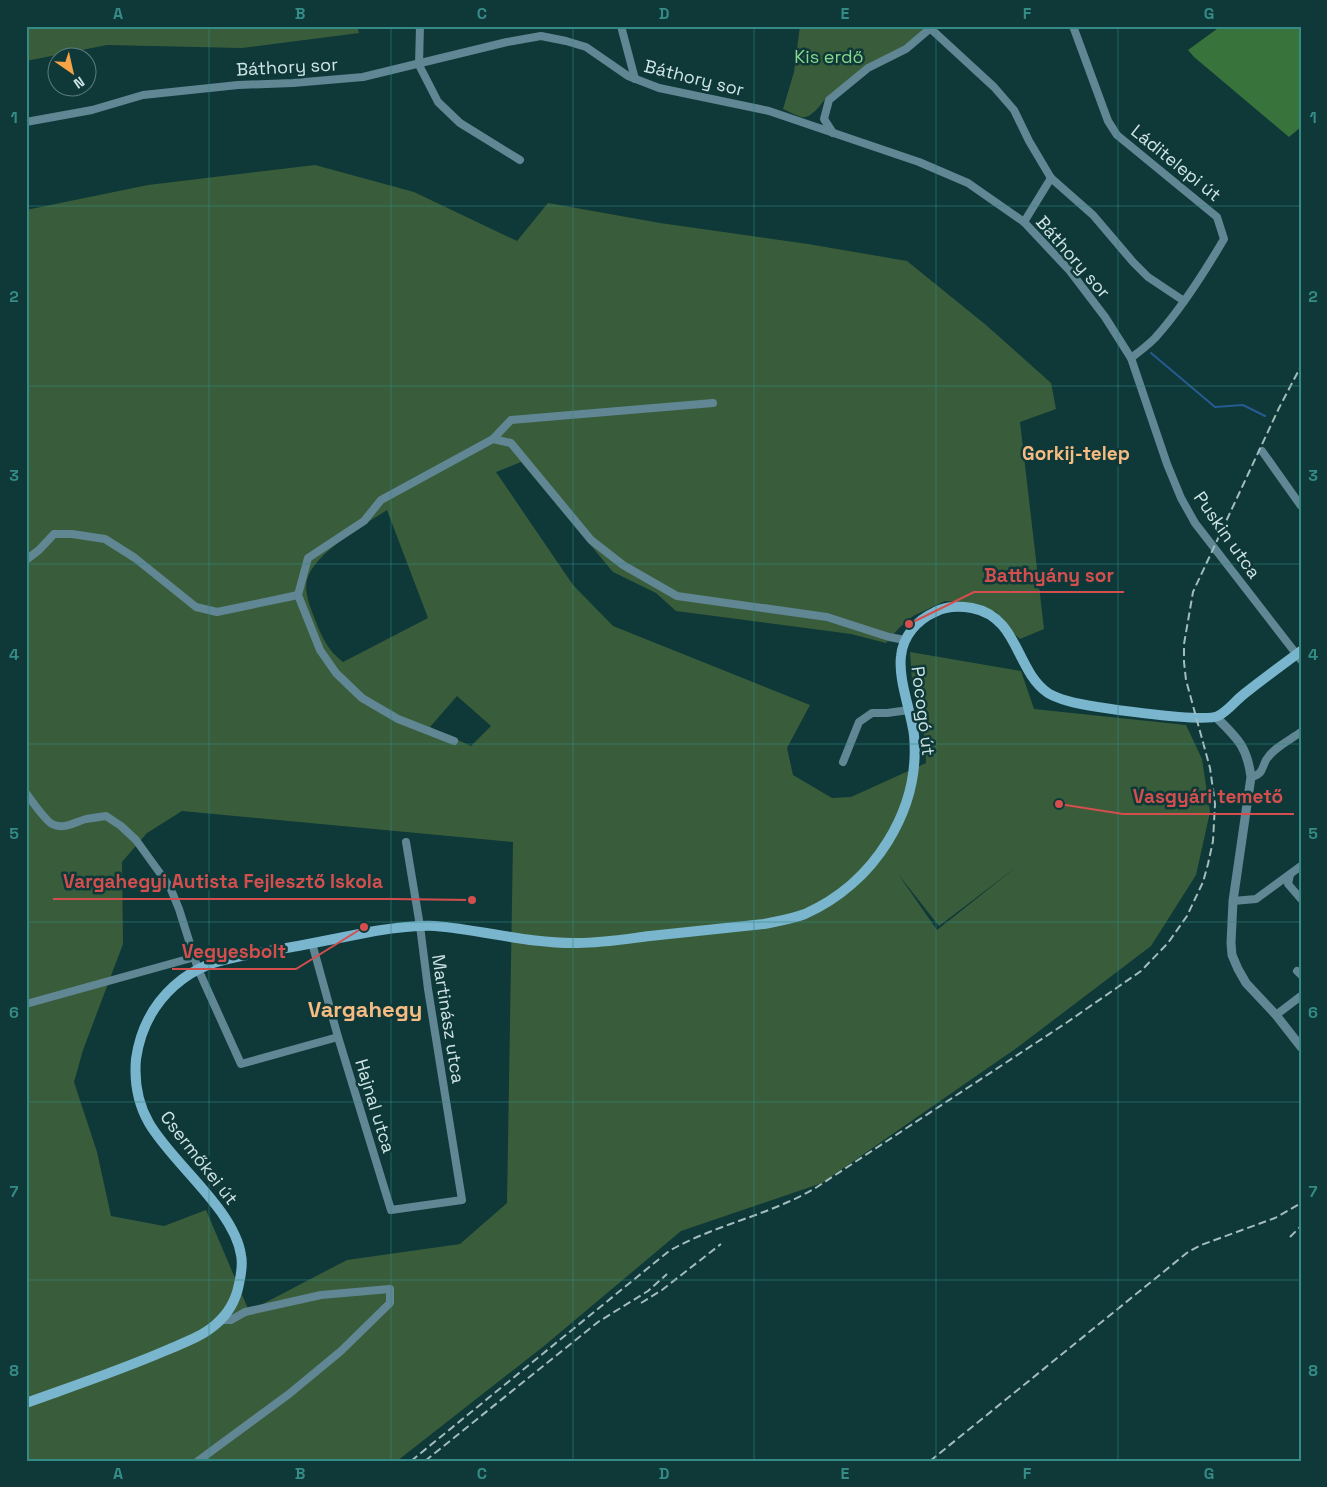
<svg xmlns="http://www.w3.org/2000/svg" width="1327" height="1487" font-family="'Space Grotesk',sans-serif">
	<style>
		.green { fill: #395d3a; fill-rule: evenodd }
		.forest { fill: #39733c }
		.lines { fill: none; stroke-linecap: round; stroke-linejoin: round }
		.stream { stroke: #255b90; stroke-width: 2 }
		.minor { stroke: #618694; stroke-width: 8 }
		.tertiary { stroke: #618694; stroke-width: 9 }
		.secondary { stroke: #79b5cd; stroke-width: 10 }
		.rail { stroke: #a3bcbd; stroke-width: 2; stroke-dasharray: 8 4; stroke-linecap: butt }
		.grid { fill: none; stroke: #358c86; stroke-width: 1; stroke-opacity: 0.55 }
		.labels { text-anchor: middle; stroke-width: 5; stroke-linejoin: round; paint-order: stroke }
		.park-label { font-size: 18px; fill: #87d88a; stroke: #0f3839 }
		.street-label { font-size: 18px; fill: #cfe4e5; stroke: #0f3839 }
		.neighbourhood-label { font-size: 19px; font-weight: bold; fill: #f6bc82; stroke: #0f3839 }
		.district-label { font-size: 22px; font-weight: bold; fill: #f6bc82; stroke: #0f3839 }
		.leader { fill: none; stroke: #d54e4e; stroke-width: 2 }
		.callout-dot { fill: #d54e4e; stroke: #0f3839; stroke-width: 2 }
		.callout-label { font-size: 19px; text-anchor: middle; font-weight: bold; fill: #d54e4e; stroke: #0f3839; stroke-width: 5; stroke-linejoin: round; paint-order: stroke }
		.neatline { fill: none; stroke: #358c86; stroke-width: 2 }
		.grid-label { font-size: 16px; text-anchor: middle; font-weight: bold; fill: #358c86 }
	</style>
	<rect width="100%" height="100%" fill="#0f3839"/>
	<g class="green">
		<path d="M26,26H357L359,33L242,48L107,45L26,61Z"/>
		<path d="M800,26H928L931,29L826,98C821,104 811,119 802,117C796,116 789,111 783,109L794,72Z"/>
		<path d="M315,165L414,192L517,241L548,203L660,223L808,244L907,261L986,325L1051,383L1056,409L1020,422L1044,629L1020,639L1010,630L996,612L971,603L945,601L913,616L899,628L886,643L851,634L676,611L656,593L613,572L521,462L496,472L573,585L613,626L810,705L787,748L793,775L832,798L851,797L926,763L925,740L912,681L910,652L1021,671L1034,709L1186,725L1202,759L1210,812L1196,875L1151,946L1018,1047L822,1183L681,1231L544,1346L397,1461H26V210L148,185ZM387,510L428,618L343,662C327,650 321,635 314,617C310,606 304,592 307,580C314,553 364,525 387,510ZM457,696L491,726L471,746L430,727ZM182,811L513,842L507,1203L460,1244L347,1260L249,1311L206,1210L164,1226L111,1216L97,1152L74,1082L83,1050L123,944L122,862L147,833ZM1019,865L937,930L898,874L939,926Z"/>
	</g>
	<path class="forest" d="M1221,26H1301V127L1289,137L1194,57L1188,50Z"/>
	<g class="lines">
		<path class="stream" d="M1151,353L1215,407L1243,405L1265,416"/>
		<g class="minor">
			<path d="M420,26L419,65L438,102L460,123L520,160"/>
			<path d="M621,26L635,79"/>
			<path d="M1073,26L1108,121L1117,135L1217,217L1224,239C1204,273 1182,308 1155,338C1148,345 1139,352 1131,358"/>
			<path d="M931,29L994,87L1014,110L1029,141L1051,178L1093,215L1133,262L1148,277L1184,301"/>
			<path d="M26,122L92,110L143,95L238,85L293,83L363,77L507,42L541,36L566,41L586,47L628,76L659,88L769,111L919,162L968,183L1024,222L1070,271L1105,317L1131,358L1167,464L1181,498L1195,523L1301,660"/>
			<path d="M833,133L824,119L829,100L868,68L906,49L933,26"/>
			<path d="M1024,222L1051,178"/>
			<path d="M493,439L511,420L713,403"/>
			<path d="M1262,451L1301,506"/>
			<path d="M26,560L39,550L54,534H72L105,539L135,558L196,607L217,612L298,595"/>
			<path d="M454,741L398,719L362,698L336,673L320,650L298,595L308,558L364,521L381,500L493,439L511,443L591,540L623,565L677,596L827,617L889,637L905,640"/>
			<path d="M843,762L859,722L872,713H887L909,710"/>
			<path d="M1251,777C1263,774 1261,770 1266,760C1273,748 1290,740 1301,732"/>
			<path d="M26,793C31,800 45,820 52,824C64,830 75,822 86,819C93,818 100,817 106,816L121,826L136,840L170,887L179,909L198,969L241,1064L338,1037"/>
			<path d="M1290,875L1288,884L1301,899"/>
			<path d="M1233,901L1256,899L1301,866"/>
			<path d="M312,943L338,1037L391,1210L462,1200L428,989L420,926L406,842"/>
			<path d="M1297,971L1301,975"/>
			<path d="M26,1004L195,957"/>
			<path d="M1276,1015L1301,996"/>
			<path d="M198,1461L289,1394L341,1351L390,1303V1289L321,1295L245,1312L231,1320H220"/>
		</g>
		<path class="tertiary" d="M1216,717C1237,738 1247,746 1251,777L1233,901L1231,943L1232,955L1238,969L1246,983L1276,1015L1301,1047"/>
		<path class="secondary" d="M26,1403C73,1386 121,1370 167,1350C183,1343 201,1337 215,1325C227,1315 236,1300 239,1284C241,1275 243,1264 241,1255C234,1209 172,1163 149,1123C137,1102 134,1082 136,1059C140,1031 153,1005 174,986C184,977 197,969 210,964C238,955 269,951 298,946C324,941 349,936 375,931C395,928 415,925 435,926C483,930 530,944 578,943C602,943 626,939 650,936C688,932 726,928 764,924C778,921 792,919 805,914C873,884 921,811 914,735C911,711 898,680 901,656C903,636 917,620 935,612C946,606 960,606 972,608C1019,617 1015,670 1048,693C1054,697 1061,699 1068,701C1089,707 1202,723 1218,716C1228,711 1235,701 1244,694C1262,680 1282,665 1301,651"/>
		<g class="rail">
			<path d="M1290,1237L1301,1226"/>
			<path d="M641,1303L662,1290L721,1244"/>
			<path d="M411,1461L669,1251C716,1224 771,1215 817,1187L1066,1023L1141,971L1168,943L1187,916L1203,882L1208,864L1213,841L1215,804L1210,768L1186,680L1184,662V644L1193,592L1279,408L1301,366"/>
			<path d="M425,1461L598,1322L648,1291L667,1274"/>
			<path d="M930,1461L1188,1252L1201,1245L1275,1218L1301,1203"/>
		</g>
	</g>
	<path class="grid" d="M209,26V1461M391,26V1461M573,26V1461M754,26V1461M936,26V1461M1118,26V1461M26,206H1301M26,386H1301M26,564H1301M26,744H1301M26,922H1301M26,1102H1301M26,1280H1301"/>
	<g class="labels">
		<g class="park-label">
			<text x="829" y="63">Kis erdő</text>
		</g>
		<g class="street-label">
			<text transform="translate(287 67) rotate(-3)" y="6">Báthory sor</text>
			<text transform="translate(694 78) rotate(14)" y="6">Báthory sor</text>
			<text transform="translate(1176 163) rotate(39)" y="6">Láditelepi út</text>
			<text transform="translate(1073 257) rotate(49)" y="6">Báthory sor</text>
			<text transform="translate(1227 535) rotate(55)" y="6">Puskin utca</text>
			<text transform="translate(923 711) rotate(83)" y="6">Pocogó út</text>
			<text transform="translate(448 1019) rotate(81)" y="6">Martinász utca</text>
			<text transform="translate(375 1106) rotate(73)" y="6">Hajnal utca</text>
			<text transform="translate(199 1158) rotate(52)" y="6">Csermőkei út</text>
		</g>
		<g class="neighbourhood-label">
			<text x="1076" y="460">Gorkij-telep</text>
		</g>
		<g class="district-label">
			<text x="365" y="1017">Vargahegy</text>
		</g>
	</g>
	<path class="leader" d="M909 624L974 592H1124M1059 804L1123 814H1294M472 900L393 899H53M364 927L296 969H172"/>
	<g class="callout-dot">
		<circle cx="909" cy="624" r="5"/>
		<circle cx="1059" cy="804" r="5"/>
		<circle cx="472" cy="900" r="5"/>
		<circle cx="364" cy="927" r="5"/>
	</g>
	<g class="callout-label">
		<text x="1049" y="582">Batthyány sor</text>
		<text x="1208" y="803">Vasgyári temető</text>
		<text x="223" y="888">Vargahegyi Autista Fejlesztő Iskola</text>
		<text x="234" y="958">Vegyesbolt</text>
	</g>
	<rect width="1327" height="1487" fill="none" stroke="#0f3839" stroke-width="55"/>
	<g transform="translate(72 72) rotate(146)"><circle r="24" fill="#0f3839" stroke="#5c7d7e"/>
	<path d="M0-4L9 19L0 12L-9 19Z" fill="#f5a346"/>
	<text y="-8" font-size="14" font-weight="bold" text-anchor="middle" fill="#cfe4e5">N</text>
	</g>
	<rect x="28" y="28" width="1272" height="1432" class="neatline"/>
	<g class="grid-label">
		<text x="118" y="19">A</text>
		<text x="300" y="19">B</text>
		<text x="482" y="19">C</text>
		<text x="664" y="19">D</text>
		<text x="845" y="19">E</text>
		<text x="1027" y="19">F</text>
		<text x="1209" y="19">G</text>
		<text x="14" y="123">1</text>
		<text x="1313" y="123">1</text>
		<text x="14" y="302">2</text>
		<text x="1313" y="302">2</text>
		<text x="14" y="481">3</text>
		<text x="1313" y="481">3</text>
		<text x="14" y="660">4</text>
		<text x="1313" y="660">4</text>
		<text x="14" y="839">5</text>
		<text x="1313" y="839">5</text>
		<text x="14" y="1018">6</text>
		<text x="1313" y="1018">6</text>
		<text x="14" y="1197">7</text>
		<text x="1313" y="1197">7</text>
		<text x="14" y="1376">8</text>
		<text x="1313" y="1376">8</text>
		<text x="118" y="1479">A</text>
		<text x="300" y="1479">B</text>
		<text x="482" y="1479">C</text>
		<text x="664" y="1479">D</text>
		<text x="845" y="1479">E</text>
		<text x="1027" y="1479">F</text>
		<text x="1209" y="1479">G</text>
	</g>
</svg>
